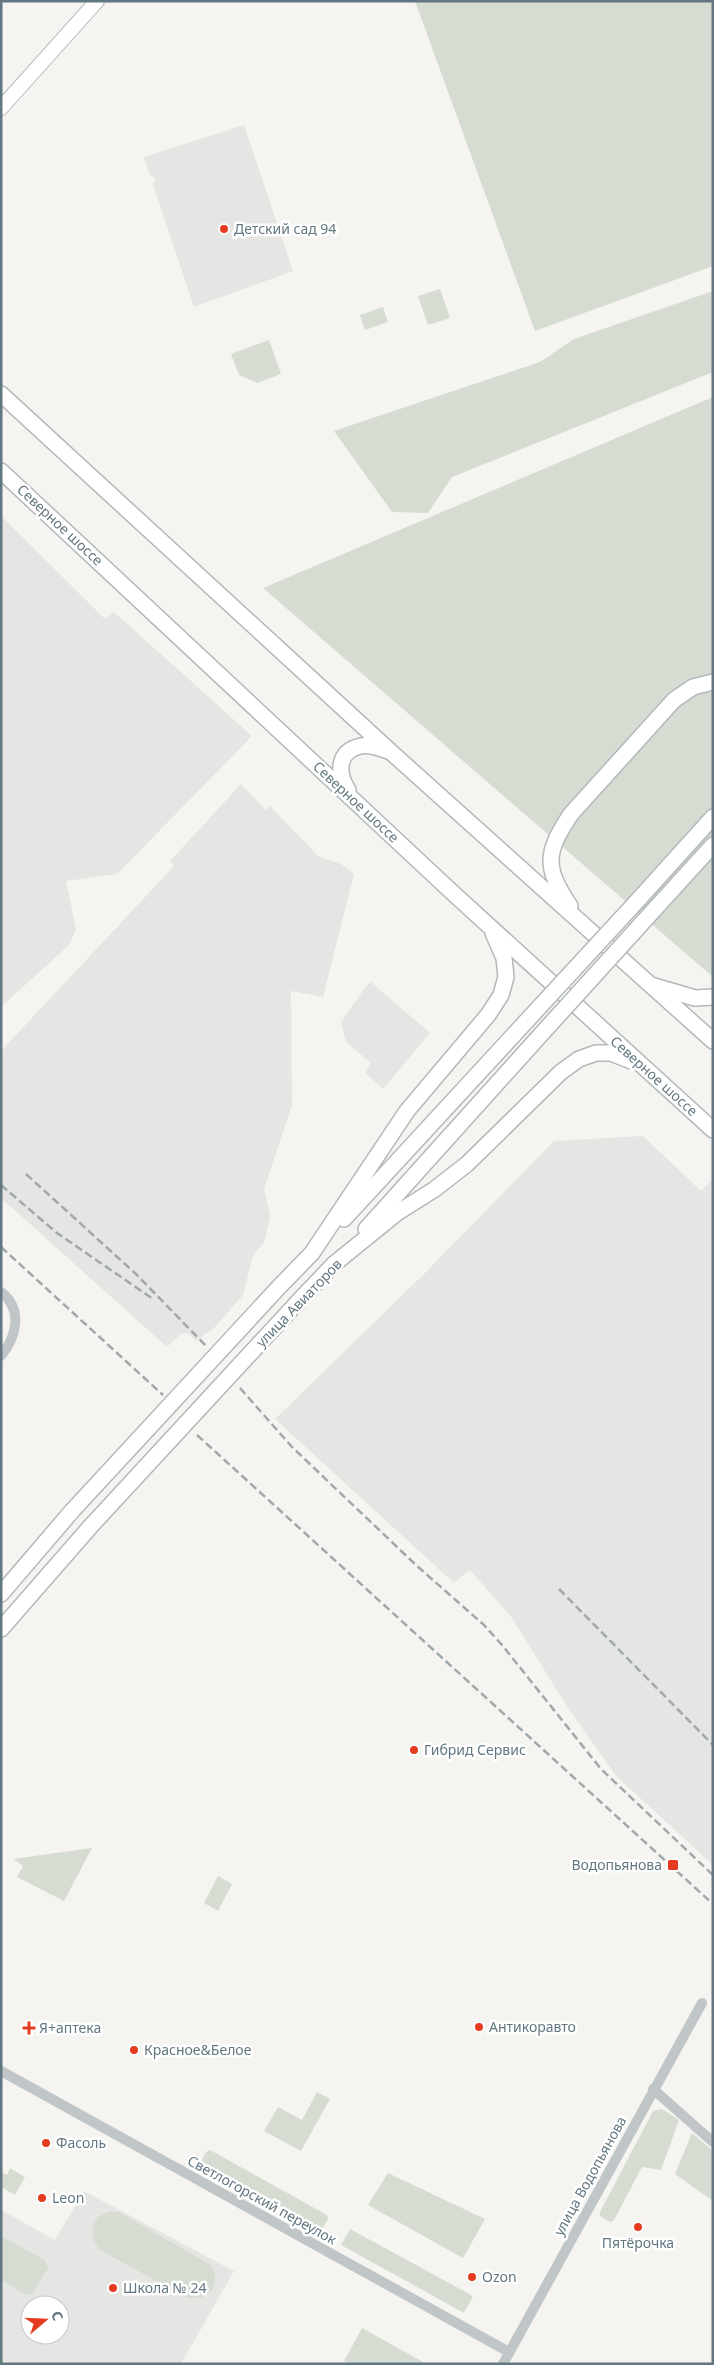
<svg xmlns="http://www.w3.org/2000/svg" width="714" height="2365" font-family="'Noto Sans',sans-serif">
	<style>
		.built { fill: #e5e6e4; fill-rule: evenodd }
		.green { fill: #d6dcd1 }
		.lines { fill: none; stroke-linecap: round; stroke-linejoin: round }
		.secondary-casing { stroke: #b4babe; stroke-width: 16 }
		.primary-casing { stroke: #b3b8bb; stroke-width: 18 }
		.street { stroke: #c0c5c7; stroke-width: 10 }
		.secondary { stroke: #fff; stroke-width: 14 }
		.primary { stroke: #fff; stroke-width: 15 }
		.rail { stroke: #a0a8ac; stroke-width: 2.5; stroke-dasharray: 8 4; stroke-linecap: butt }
		.primary-bridge-casing { stroke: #b3b8bb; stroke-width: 18; stroke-linecap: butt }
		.primary-bridge { stroke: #fff; stroke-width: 15 }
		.poi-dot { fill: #e53b20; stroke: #fff; stroke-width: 2 }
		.labels { text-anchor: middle; stroke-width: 5; stroke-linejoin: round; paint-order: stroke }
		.poi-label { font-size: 14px; fill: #637782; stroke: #fff; text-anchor: start }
		.street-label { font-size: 14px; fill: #637782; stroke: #fff }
	</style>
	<rect width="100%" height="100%" fill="#f5f4f0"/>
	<g class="built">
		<path d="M244,125L293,271L194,307L153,185L156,179L149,174L144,157Z"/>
		<path d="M1,516L105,619L114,612L252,736L117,874L66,881L76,929L69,945L1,1007Z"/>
		<path d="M241,784L266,810L270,806L318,856L341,864L354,874L323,997L291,991L292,1105L264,1189L270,1216L264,1243L253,1255L243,1295L215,1327L196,1341L187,1333L181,1334L167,1347L1,1198V1051L174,866L170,861Z"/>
		<path d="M371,982L430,1033L383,1089L365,1073L371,1063L346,1042L341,1022L367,985Z"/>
		<path d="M643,1136L701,1191L713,1179V1865L616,1776L568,1708L512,1618L470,1570L454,1583L275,1419L425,1273L554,1141Z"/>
		<path d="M84,2191L234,2271L181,2364H1V2210L55,2240ZM30,2305H60V2335H30Z"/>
	</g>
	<g class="green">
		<path d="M415,1H713V266L535,331Z"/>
		<path d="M440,289L450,318L428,325L418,296Z"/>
		<path d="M713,291V372L452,477L428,513L392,512L334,431L540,362L574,339Z"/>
		<path d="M383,307L388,322L365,330L360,315Z"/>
		<path d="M269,340L281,374L257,383L239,375L231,354Z"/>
		<path d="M713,397V977L263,588Z"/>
		<path d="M92,1848L64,1901L17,1877L23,1866L13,1859Z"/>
		<path d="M218,1876L232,1884L218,1911L204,1903Z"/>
		<path d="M317,2092L330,2099L301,2151L264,2131L278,2107L302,2120Z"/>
		<path d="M662,2109L679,2120L661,2170L642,2167L614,2220L610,2222L600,2216V2212L653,2111Z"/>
		<path d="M692,2133L713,2151V2201L675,2174Z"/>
		<path d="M210,2150L327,2215L328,2219L320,2233L313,2235L304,2230L303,2219L249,2189L240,2194L203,2173L199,2165L206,2152Z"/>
		<path d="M10,2168L25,2177L15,2195L1,2187V2172L7,2175Z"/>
		<path d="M388,2173L485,2219L463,2258L368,2205Z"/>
		<path d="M108,2212H119L209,2264C225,2282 208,2304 186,2297L100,2250C88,2235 90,2219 108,2212Z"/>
		<path d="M350,2229L473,2296L464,2313L341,2245Z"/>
		<path d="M1,2236L46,2261L48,2268L32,2294L26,2295L1,2280Z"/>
		<path d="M362,2328L425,2363L424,2364H348L344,2361Z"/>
	</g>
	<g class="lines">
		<defs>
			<path id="secondary" d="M1,108L97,1"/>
			<g id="primary">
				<path d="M1,394L392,753L713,1041"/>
				<path d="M1,471L454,894L713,1130"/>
				<path d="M348,790C337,773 337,751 361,746C370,744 379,748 388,751"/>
				<path d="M639,899L713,817"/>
				<path d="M570,906C544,867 545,853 571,814L674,700L693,687L713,682"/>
				<path d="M653,911L713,845"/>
				<path d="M654,986L695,998L713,997"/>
				<path d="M344,1219L521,1027"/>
				<path d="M366,1229L536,1040"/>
				<path d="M279,1287L312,1253L407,1111L488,1015L501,995L506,977L504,958L493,933"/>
				<path d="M296,1304L334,1264L397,1213L435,1189L467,1164L561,1072L579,1059L596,1053H611L631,1061"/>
				<path d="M1,1594L72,1511"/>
				<path d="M1,1629L90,1527"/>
			</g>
		</defs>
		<use href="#secondary" class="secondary-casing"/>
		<use href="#primary" class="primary-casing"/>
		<g class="street">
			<path d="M1,1292C23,1309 17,1336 1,1356"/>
			<path d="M1,2071L509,2352"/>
			<path d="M653,2089L713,2142"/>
			<path d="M503,2364L702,2003"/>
		</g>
		<use href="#secondary" class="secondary"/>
		<use href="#primary" class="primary"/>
		<g class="rail">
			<path d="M26,1174L136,1274L207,1347"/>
			<path d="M1,1185L57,1233L153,1299"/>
			<path d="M1,1247L163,1395"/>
			<path d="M240,1388L292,1447L417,1566L484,1625L502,1645L601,1769L713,1875"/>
			<path d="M197,1435L713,1904"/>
			<path d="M559,1589L713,1745"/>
		</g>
		<defs>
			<g id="primary-bridge">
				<path d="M521,1027L639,899"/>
				<path d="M536,1040L653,911"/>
				<path d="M72,1511L279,1287"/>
				<path d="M90,1527L296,1304"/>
			</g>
		</defs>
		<use href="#primary-bridge" class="primary-bridge-casing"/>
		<use href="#primary-bridge" class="primary-bridge"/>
	</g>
	<g class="poi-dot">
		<circle cx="224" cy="229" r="5"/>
		<circle cx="414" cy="1750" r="5"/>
		<rect x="667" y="1859" width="12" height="12" rx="2.5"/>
		<circle cx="479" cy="2027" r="5"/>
		<path d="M26.5 2020.5h5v5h5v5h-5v5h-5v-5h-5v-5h5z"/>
		<circle cx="134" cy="2050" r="5"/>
		<circle cx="46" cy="2143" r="5"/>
		<circle cx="42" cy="2198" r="5"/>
		<circle cx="638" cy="2227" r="5"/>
		<circle cx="472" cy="2277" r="5"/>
		<circle cx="113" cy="2288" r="5"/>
	</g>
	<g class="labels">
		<g class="poi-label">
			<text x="234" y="234">Детский сад 94</text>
			<text x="424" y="1755">Гибрид Сервис</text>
			<text x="662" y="1870" text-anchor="end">Водопьянова</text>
			<text x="489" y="2032">Антикоравто</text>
			<text x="39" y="2033">Я+аптека</text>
			<text x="144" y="2055">Красное&amp;Белое</text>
			<text x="56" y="2148">Фасоль</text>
			<text x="52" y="2203">Leon</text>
			<text x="638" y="2248" text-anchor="middle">Пятёрочка</text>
			<text x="482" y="2282">Ozon</text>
			<text x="123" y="2293">Школа № 24</text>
		</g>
		<g class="street-label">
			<text transform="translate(60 525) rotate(43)" y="5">Северное шоссе</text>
			<text transform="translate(356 802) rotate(43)" y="5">Северное шоссе</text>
			<text transform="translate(654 1076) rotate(42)" y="5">Северное шоссе</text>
			<text transform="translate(299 1303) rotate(-46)" y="5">улица Авиаторов</text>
			<text transform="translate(590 2176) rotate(-61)" y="5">улица Водопьянова</text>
			<text transform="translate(262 2200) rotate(29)" y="5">Светлогорский переулок</text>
		</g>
	</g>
	<rect width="714" height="2365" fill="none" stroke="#637782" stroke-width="5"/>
	<g transform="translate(45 2320) rotate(71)"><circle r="24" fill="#ffffff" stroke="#c1c9cd"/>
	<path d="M0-4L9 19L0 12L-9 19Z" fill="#e53b20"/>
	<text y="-8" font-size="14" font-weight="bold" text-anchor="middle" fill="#637782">С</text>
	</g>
</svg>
